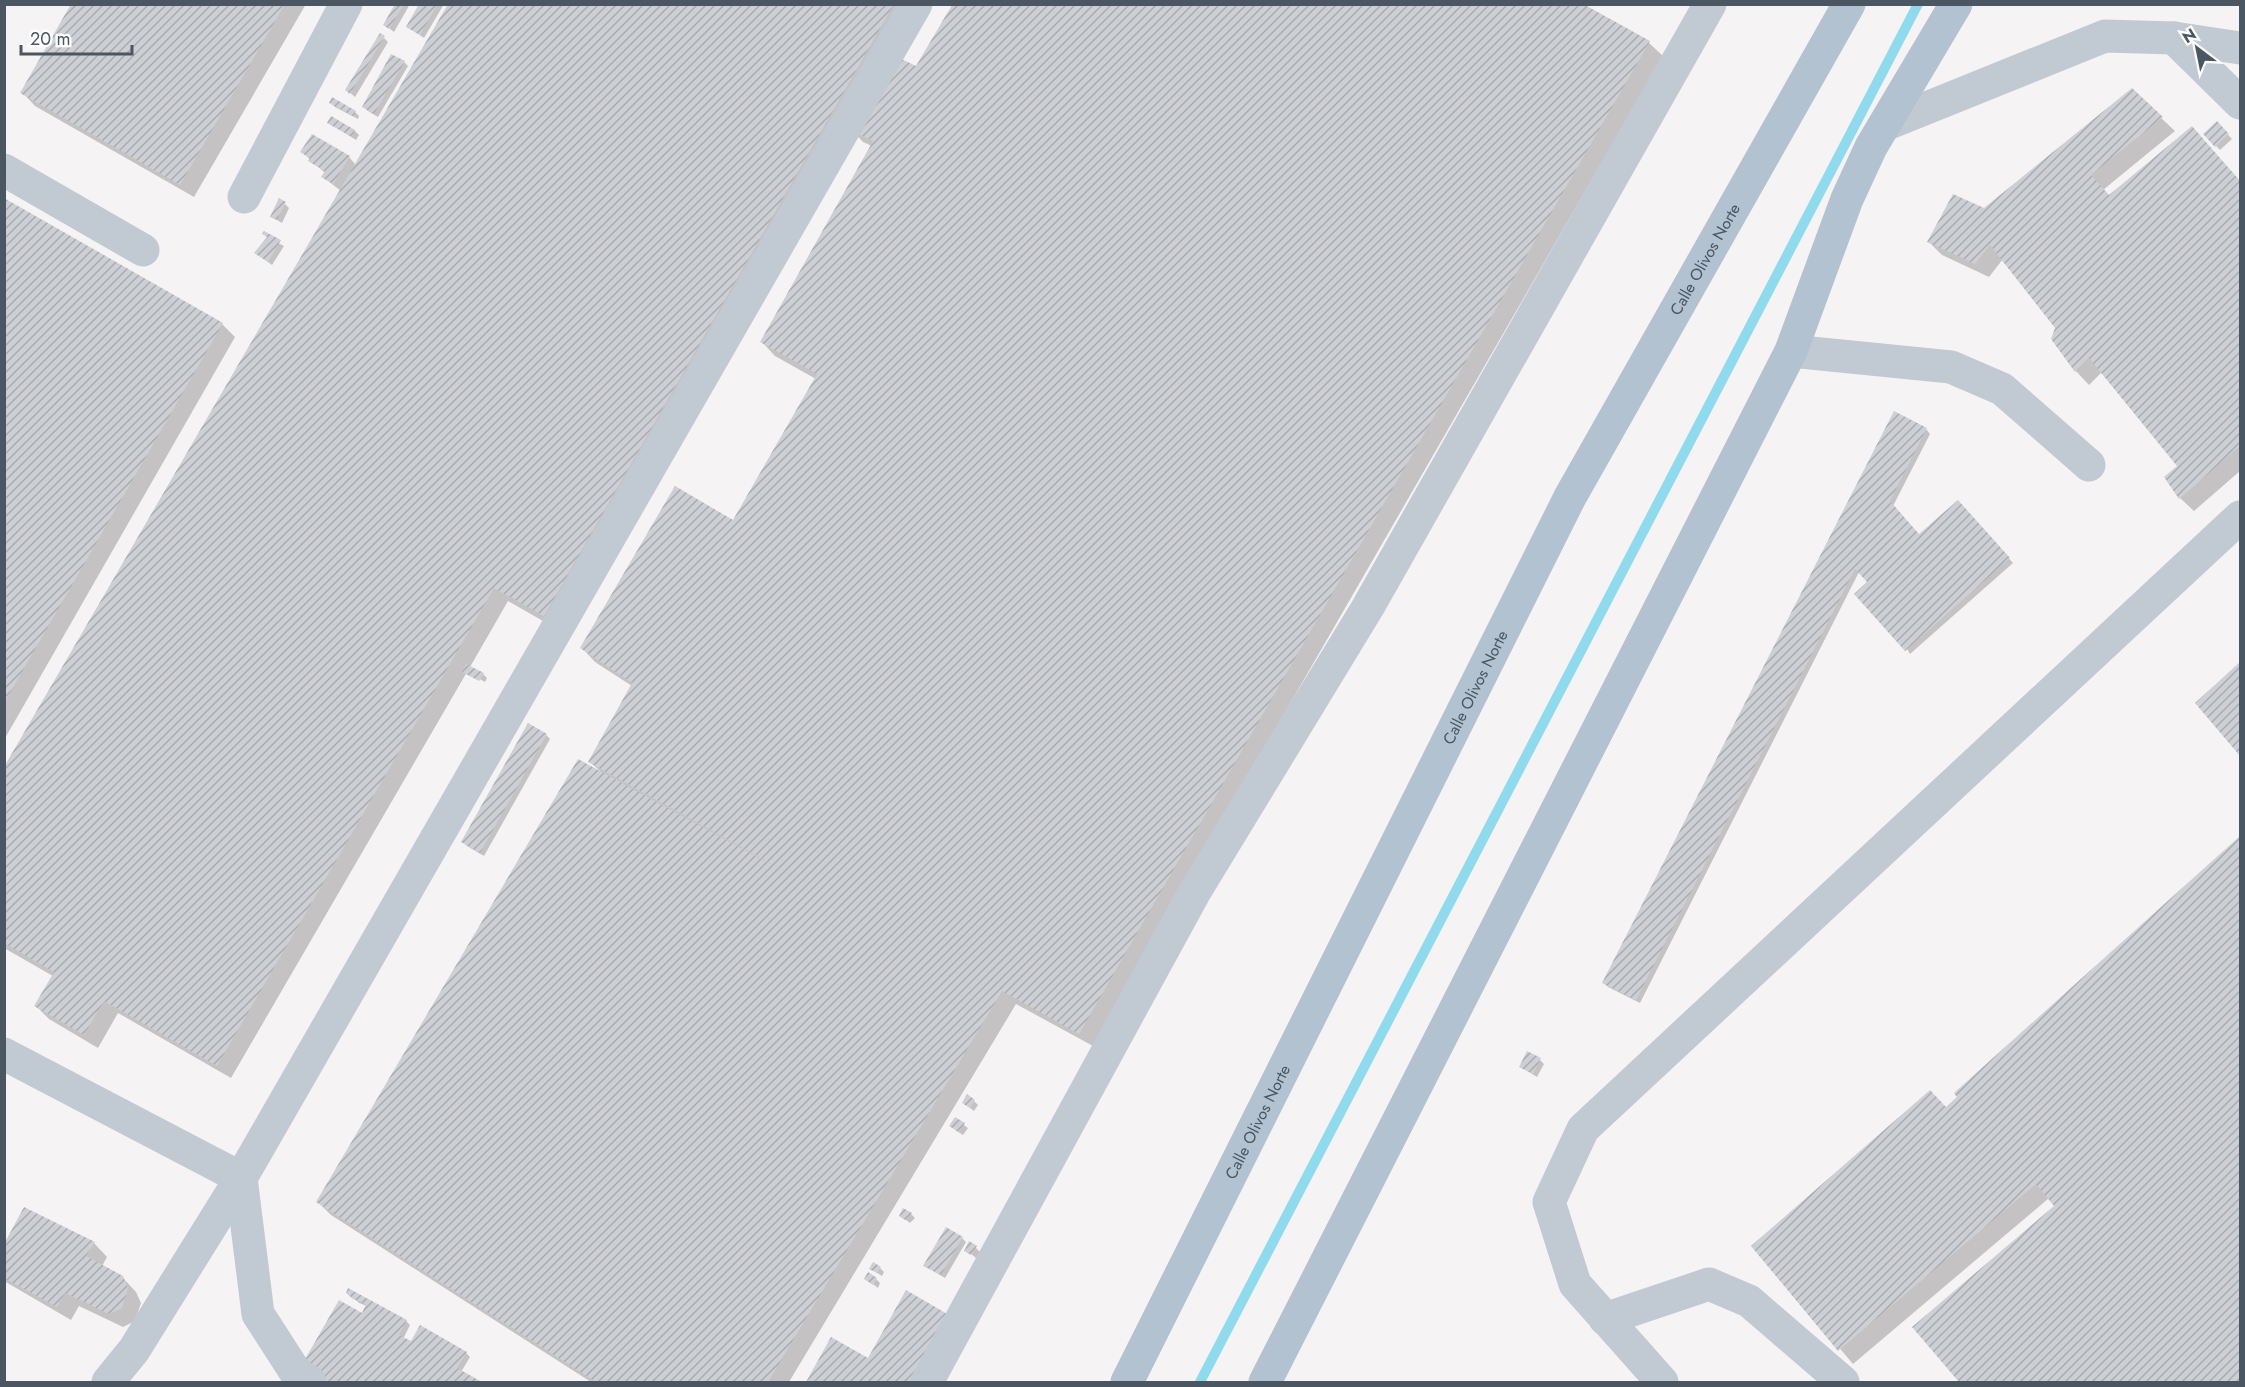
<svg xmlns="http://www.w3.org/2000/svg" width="2245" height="1387" font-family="Jost,sans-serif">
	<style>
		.shadow { fill: #0003 }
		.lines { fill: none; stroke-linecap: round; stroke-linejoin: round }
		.stream { stroke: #90daee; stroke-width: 10 }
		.building { fill: url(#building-hatch) }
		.minor { stroke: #c1cad2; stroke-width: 33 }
		.major { stroke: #b3c2d1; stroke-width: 33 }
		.labels { text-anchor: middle; stroke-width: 4.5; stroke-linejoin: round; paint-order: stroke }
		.street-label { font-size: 16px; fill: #4a5661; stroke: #fff }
	</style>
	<defs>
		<pattern id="building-hatch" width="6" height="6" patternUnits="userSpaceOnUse" patternTransform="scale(1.5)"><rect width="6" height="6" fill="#cdcfd5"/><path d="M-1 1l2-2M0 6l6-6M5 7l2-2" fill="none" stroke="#a8abb0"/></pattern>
	</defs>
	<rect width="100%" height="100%" fill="#f5f3f3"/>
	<g class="shadow">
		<path d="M73,4H306L194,197L35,106L22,92Z"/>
		<path d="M397,4H410L394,32L385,25Z"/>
		<path d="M421,4H444L424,38L408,27Z"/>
		<path d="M450,4H915L887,54L917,68L954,4H1582L1649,43L1663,56L1093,1046L1016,1004L789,1382H591L331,1215L318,1202L600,771L590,762L632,686L595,662L582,648L734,522L816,379L775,356L762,342L872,146L863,142L850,128L557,629L508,601L470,667L483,674L487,678L485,682L467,672L231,1078L118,1013L98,1048L49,1019L36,1006L53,976L4,948V770L341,191L323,177L325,173L302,152L349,157L356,165Z"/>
		<path d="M384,38L388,42L355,97L347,90Z"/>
		<path d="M404,62L408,66L378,117L368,111L364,107Z"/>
		<path d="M332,99L355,112L359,116L358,119L335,107L331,103Z"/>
		<path d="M2161,118L2175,131L2103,190L2109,197L2205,142L2240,181V471L2194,511L2180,498L2179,466L2102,372L2089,385L2076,371L2053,339L2057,327L2003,259L1989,277L1942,255L1929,242L1984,209Z"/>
		<path d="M329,123L355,131L359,135L356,140Z"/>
		<path d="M2217,123L2232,139L2220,150L2205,134Z"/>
		<path d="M4,200L222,324L235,337L4,740Z"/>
		<path d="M285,204L289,208L282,223L272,217Z"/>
		<path d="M268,238L284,246L272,265L256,253Z"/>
		<path d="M1926,429L1930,434L1893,506L1919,536L1962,506L2013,563L1910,654L1869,583L1859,572L1640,1003L1608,987L1604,983Z"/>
		<path d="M2240,664V754L2197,703Z"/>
		<path d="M546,735L550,739L484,856L467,846L463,842Z"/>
		<path d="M2240,838V1382H1961L1914,1327L2056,1206L2049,1198L1853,1364L1753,1246L1946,1108L1959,1097L1956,1093Z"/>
		<path d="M1540,1060L1544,1064L1537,1077L1521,1067Z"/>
		<path d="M974,1101L978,1105L974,1111L964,1103Z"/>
		<path d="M955,1119L968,1128L963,1135L955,1130Z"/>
		<path d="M911,1214L915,1218L910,1223L901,1216Z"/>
		<path d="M962,1238L966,1242L945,1278L925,1266Z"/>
		<path d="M94,1243L107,1257L102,1266L122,1277L136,1292L141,1303L135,1321L123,1327L79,1306L71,1320L4,1281V1247Z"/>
		<path d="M976,1248L980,1252L976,1258L966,1250Z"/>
		<path d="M880,1268L884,1272L882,1276L871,1269Z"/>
		<path d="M866,1279H876L880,1283L878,1288Z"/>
		<path d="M348,1292L406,1321L410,1325L403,1339L411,1344L466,1353L470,1357L461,1372L479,1382H294L363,1316L367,1306L359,1303Z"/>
		<path d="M832,1339L869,1360L927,1382H808Z"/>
	</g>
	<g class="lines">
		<path class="stream" d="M1200,1382L1918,4"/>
	</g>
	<g class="building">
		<path d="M71,4H285L180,185L20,93Z"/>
		<path d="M395,4H404L389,29L383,25Z"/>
		<path d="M419,4H438L420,35L406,27Z"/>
		<path d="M448,4H894L544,616L494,588L217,1066L104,1001L84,1035L34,1006L54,972L4,943V767Z"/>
		<path d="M952,5H1585L1650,41L1079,1034L1002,991L768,1382H596L316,1202L578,759L822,892L588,762L632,683L580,648L675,486L733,520L817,374L760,342L873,141L848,129L889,53L916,66Z"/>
		<path d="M380,33L385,36L350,94L345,90Z"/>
		<path d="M391,54L405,61L374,114L362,107Z"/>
		<path d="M2132,88L2163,117L2091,175L2109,195L2192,126L2240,181V446L2179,499L2164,477L2177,466L2089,358L2075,372L2051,339L2055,328L1990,245L1975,264L1927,242L1953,194L1984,208Z"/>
		<path d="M332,97L356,111L353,116L329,103Z"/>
		<path d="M331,116L355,130L352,137L327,123Z"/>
		<path d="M2217,121L2229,134L2215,147L2203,134Z"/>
		<path d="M312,134L350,156L333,184L321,177L325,171L308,161L310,158L300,152Z"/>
		<path d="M4,198L223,323L4,703Z"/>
		<path d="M279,198L286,202L277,220L270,217Z"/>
		<path d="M264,231L281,240L268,262L254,253L267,237L262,234Z"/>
		<path d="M1894,411L1927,428L1890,501L1919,534L1958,500L2010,558L1905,651L1854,594L1867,582L1855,569L1636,1000L1602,983Z"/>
		<path d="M2240,662V756L2195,703Z"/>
		<path d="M466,664L484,673L479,681L462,672Z"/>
		<path d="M528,723L547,734L480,853L461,842Z"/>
		<path d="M2240,836V1382H1959L1912,1327L2054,1206L2036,1184L1838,1351L1751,1246L1930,1090L1946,1107L1957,1097L1954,1093Z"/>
		<path d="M1527,1051L1541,1058L1533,1074L1519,1067Z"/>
		<path d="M967,1094L975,1100L970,1108L962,1103Z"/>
		<path d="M955,1117L965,1123L959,1132L949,1126Z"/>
		<path d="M24,1207L95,1242L86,1256L123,1276L128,1288L122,1308L109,1314L65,1293L57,1307L4,1278V1244Z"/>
		<path d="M903,1208L912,1213L905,1220L899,1216Z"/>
		<path d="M946,1227L963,1237L941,1275L923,1266Z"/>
		<path d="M969,1241L977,1246L971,1255L964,1251Z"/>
		<path d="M873,1262L881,1267L877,1273L869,1269Z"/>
		<path d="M868,1272L877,1278L873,1285L864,1279Z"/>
		<path d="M348,1288L407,1320L399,1335L411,1341L420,1325L467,1352L457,1368L482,1382H292L339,1300L362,1313L366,1304L353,1299L346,1293Z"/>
		<path d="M906,1290L956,1319L920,1382H806L831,1337L868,1358Z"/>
	</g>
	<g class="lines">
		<g class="minor">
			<path d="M2174,38L2240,103"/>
			<path d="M1887,124L2105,36L2174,38L2240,48"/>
			<path d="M4,170L143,250"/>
			<path d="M244,197L346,4"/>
			<path d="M1791,351L1951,367L2002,389L2089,465"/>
			<path d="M4,1054L241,1178L258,1314L296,1373L310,1382"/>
			<path d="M1605,1319L1709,1284L1749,1301L1843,1382"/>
			<path d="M108,1382L134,1350L241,1178L916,4"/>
			<path d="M927,1382L1194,893L1368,607L1710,4"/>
			<path d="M1662,1382L1575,1284L1549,1202L1583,1129L2240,517"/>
		</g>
		<g class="major">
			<path id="s1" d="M1127,1382L1570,497L1849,4"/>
			<path d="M1265,1382L1791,351L1847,199L1871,147L1956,4"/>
		</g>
	</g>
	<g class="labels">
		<g class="street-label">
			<text dy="6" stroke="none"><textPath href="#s1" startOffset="1263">Calle Olivos Norte</textPath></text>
			<text dy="6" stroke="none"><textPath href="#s1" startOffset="777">Calle Olivos Norte</textPath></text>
			<text dy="6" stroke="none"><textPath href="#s1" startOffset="291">Calle Olivos Norte</textPath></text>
		</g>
	</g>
	<rect width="2245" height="1387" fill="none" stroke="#4a5661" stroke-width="12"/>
	<g transform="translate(2197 48) rotate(328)" stroke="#ffffff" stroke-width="4.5" paint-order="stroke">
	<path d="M0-4.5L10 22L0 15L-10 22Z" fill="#4a5661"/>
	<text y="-9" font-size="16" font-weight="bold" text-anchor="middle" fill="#4a5661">N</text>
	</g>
	<path d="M21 45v9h111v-9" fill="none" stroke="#4a5661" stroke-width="3"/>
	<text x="30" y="45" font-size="18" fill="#4a5661" stroke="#ffffff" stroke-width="4.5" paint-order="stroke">20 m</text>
</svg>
